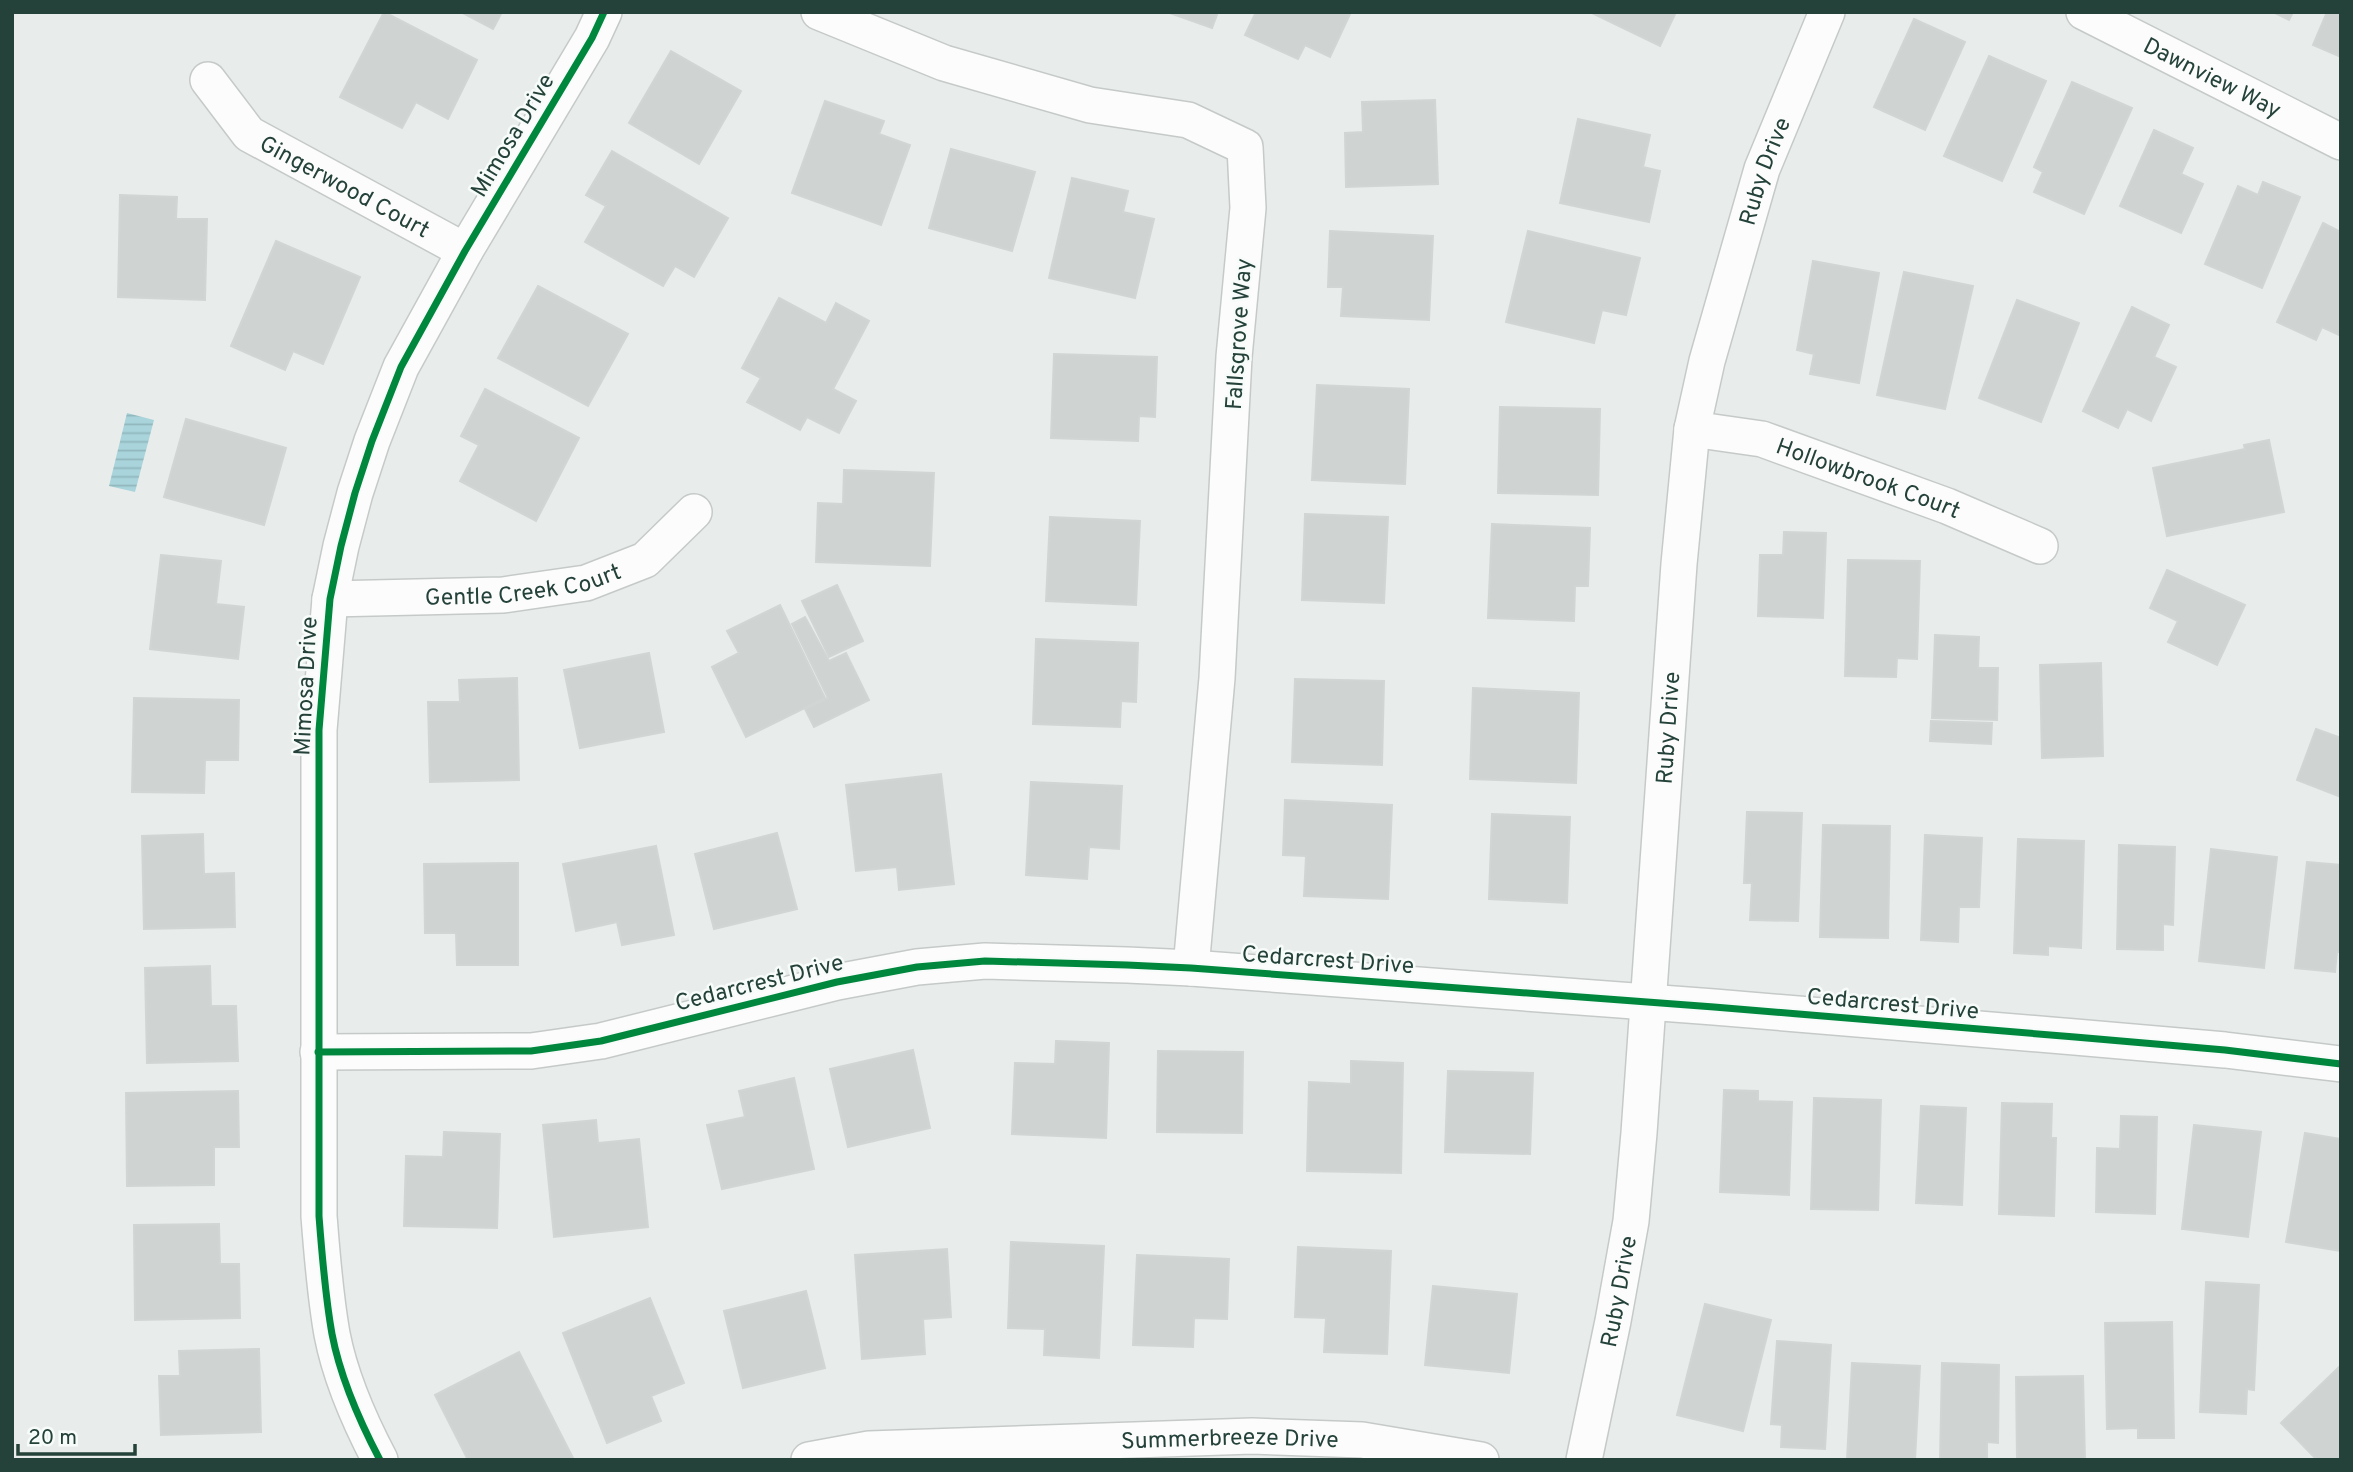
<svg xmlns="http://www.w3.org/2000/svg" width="2353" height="1472" font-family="Overpass,sans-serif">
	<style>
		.water { fill: url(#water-rules) }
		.building { fill: #cfd4d2; stroke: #d1d6d4; stroke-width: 2 }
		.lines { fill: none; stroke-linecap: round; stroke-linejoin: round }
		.street-casing { stroke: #c5cac8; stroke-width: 38 }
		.street { stroke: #fcfcfc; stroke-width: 35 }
		.cycleway-casing { stroke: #f7fbf9; stroke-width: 11 }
		.cycleway { stroke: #00873e; stroke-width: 7 }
		.labels { text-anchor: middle; stroke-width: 5; stroke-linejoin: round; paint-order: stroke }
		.street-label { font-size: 23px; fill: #24423a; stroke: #f7fbf9 }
	</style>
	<defs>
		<pattern id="water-rules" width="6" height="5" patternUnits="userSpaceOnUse" patternTransform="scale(1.75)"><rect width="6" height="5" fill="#a9d4db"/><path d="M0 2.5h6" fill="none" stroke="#91b7bd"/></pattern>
	</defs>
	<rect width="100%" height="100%" fill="#e8edeb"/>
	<path class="water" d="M127,413L154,420L135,492L109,486Z"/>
	<g class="building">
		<path d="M384,12L477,60L448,119L416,102L402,128L340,97Z"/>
		<path d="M461,12H502L493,29Z"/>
		<path d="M1167,12H1218L1212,28Z"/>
		<path d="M1256,12H1351L1330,57L1305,45L1298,59L1245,35Z"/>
		<path d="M1590,12H1676L1660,46Z"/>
		<path d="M2273,12H2293L2289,20Z"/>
		<path d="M2327,12H2341V57L2313,45Z"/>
		<path d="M1914,19L1965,42L1925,130L1874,107Z"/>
		<path d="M671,51L741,91L699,164L629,123Z"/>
		<path d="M1989,56L2046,81L2002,181L1944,156Z"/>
		<path d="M2072,82L2132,108L2084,214L2034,192L2043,172L2034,167Z"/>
		<path d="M1435,100L1438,184L1346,187L1345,133L1363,132L1362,102Z"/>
		<path d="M825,101L884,121L879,134L910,145L881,225L792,193Z"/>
		<path d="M1578,119L1650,135L1643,167L1660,171L1649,222L1560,203Z"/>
		<path d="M2154,130L2193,148L2181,174L2203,184L2181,233L2120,206Z"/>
		<path d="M951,149L1035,172L1012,251L929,228Z"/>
		<path d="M612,151L728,218L694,277L675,266L663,286L585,242L606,206L586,195Z"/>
		<path d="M1072,178L1128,191L1123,212L1154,219L1135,298L1049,278Z"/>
		<path d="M2263,182L2300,197L2262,288L2205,264L2238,186L2258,195Z"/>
		<path d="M120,195L177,197L176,219H207L205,300L118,297Z"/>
		<path d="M2323,223L2341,232V336L2322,327L2316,340L2277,322Z"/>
		<path d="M1330,231L1433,236L1429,320L1341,316L1343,287H1328Z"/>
		<path d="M1528,231L1640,258L1626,315L1602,310L1594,343L1506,322Z"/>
		<path d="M276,241L360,277L323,364L293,351L285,370L231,346Z"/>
		<path d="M1813,261L1879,273L1859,383L1810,374L1814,354L1797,350Z"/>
		<path d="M1904,272L1973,286L1945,409L1877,395Z"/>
		<path d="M538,286L628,334L588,406L498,358Z"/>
		<path d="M779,298L826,323L836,303L869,321L833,389L856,401L839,433L807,417L800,430L747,402L761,378L742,368Z"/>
		<path d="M2017,300L2079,323L2041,422L1979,398Z"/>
		<path d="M2132,307L2169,325L2154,357L2176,367L2151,421L2127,409L2118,428L2083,411Z"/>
		<path d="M1054,354L1157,357L1155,417L1139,416L1138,441L1051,438Z"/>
		<path d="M1317,385L1409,389L1405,484L1312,480Z"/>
		<path d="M485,389L579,438L536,521L460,481L479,445L461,436Z"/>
		<path d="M1500,407L1600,409L1598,495L1498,493Z"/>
		<path d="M186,419L286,448L264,525L164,497Z"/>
		<path d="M2269,440L2284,512L2167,536L2153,468L2245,449L2244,445Z"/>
		<path d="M844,470L934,473L930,566L816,562L818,503L843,504Z"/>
		<path d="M1305,514L1388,517L1384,603L1302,600Z"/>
		<path d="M1050,517L1140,521L1136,605L1046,601Z"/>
		<path d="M1492,524L1590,528L1588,586H1575L1574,621L1488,618Z"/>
		<path d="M1784,532L1826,533L1823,618L1758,616L1760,555H1783Z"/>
		<path d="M161,555L221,561L216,604L244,607L238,659L150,649Z"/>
		<path d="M1848,560L1920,561L1917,659L1897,658L1896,677L1845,676Z"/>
		<path d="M2167,570L2245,605L2217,665L2168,642L2178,621L2150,608Z"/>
		<path d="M837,585L863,641L829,657L802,601Z"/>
		<path d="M780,605L825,698L746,737L712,667L739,653L727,631Z"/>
		<path d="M805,617L829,661L846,653L869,700L814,727L805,709L828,698L792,624Z"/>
		<path d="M1935,635L1979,637L1978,668H1998L1997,720L1932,718Z"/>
		<path d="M1036,639L1138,643L1136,702L1121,701L1120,727L1033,724Z"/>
		<path d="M649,653L664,732L580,748L564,670Z"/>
		<path d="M2101,663L2103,756L2042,758L2040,665Z"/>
		<path d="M517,678L519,780L430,782L428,702H460L459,680Z"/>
		<path d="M1295,679L1384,681L1382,765L1292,762Z"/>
		<path d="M1473,688L1579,693L1576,783L1470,779Z"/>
		<path d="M134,698L239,700L238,760H205L204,793L132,792Z"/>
		<path d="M1931,721L1992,723L1991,744L1930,741Z"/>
		<path d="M2316,729L2341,738V797L2297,780Z"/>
		<path d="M941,774L954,884L899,890L897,867L856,871L846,785Z"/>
		<path d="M1031,782L1122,786L1119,849L1089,847L1087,879L1026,875Z"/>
		<path d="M1285,800L1392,805L1388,899L1304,896L1306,856L1283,855Z"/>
		<path d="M1747,812L1802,813L1798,921L1750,920L1752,883H1744Z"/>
		<path d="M1492,814L1570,817L1567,903L1489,899Z"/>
		<path d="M1823,825L1890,826L1888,938L1820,937Z"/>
		<path d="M777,833L797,909L714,929L695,854Z"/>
		<path d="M203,834L204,874L234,873L235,927L144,929L142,836Z"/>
		<path d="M1925,835L1982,838L1979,907H1959L1958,942L1921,940Z"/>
		<path d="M2018,839L2084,841L2081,948L2048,946V955L2014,953Z"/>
		<path d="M2119,845L2175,847L2173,925L2163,924V950L2117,949Z"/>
		<path d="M656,846L674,935L622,945L617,922L576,931L563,864Z"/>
		<path d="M2211,849L2277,857L2264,968L2199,961Z"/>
		<path d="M2307,862L2341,865V952H2337L2335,972L2295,968Z"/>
		<path d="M518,863V965H457L456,933H425L424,864Z"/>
		<path d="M210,966L211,1006H236L238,1061L147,1063L145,968Z"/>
		<path d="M1056,1041L1109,1043L1106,1138L1012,1134L1015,1063L1055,1064Z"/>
		<path d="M913,1050L930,1128L848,1147L830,1069Z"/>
		<path d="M1158,1051L1243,1052L1242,1133L1157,1132Z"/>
		<path d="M1351,1061L1403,1063L1401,1173L1307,1171L1309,1082L1351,1084Z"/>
		<path d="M1448,1071L1533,1073L1530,1154L1445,1152Z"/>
		<path d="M794,1078L814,1169L722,1189L707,1125L745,1117L739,1091Z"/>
		<path d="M1724,1090L1758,1091V1101L1792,1102L1789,1195L1720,1192Z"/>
		<path d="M238,1091L239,1147H214V1185L127,1186L126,1093Z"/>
		<path d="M1814,1098L1881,1100L1878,1210L1811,1209Z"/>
		<path d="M2002,1103L2052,1104L2051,1138H2056L2054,1216L1999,1214Z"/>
		<path d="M1921,1106L1966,1108L1962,1205L1916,1203Z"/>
		<path d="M2121,1116L2157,1117L2155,1214L2096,1212L2097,1148L2120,1149Z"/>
		<path d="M596,1120L598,1143L639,1139L648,1227L554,1237L543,1125Z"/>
		<path d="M2194,1125L2261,1132L2248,1237L2182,1229Z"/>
		<path d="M444,1132L500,1134L497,1228L404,1226L406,1156L443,1157Z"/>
		<path d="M2305,1133L2341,1139V1251L2286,1242Z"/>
		<path d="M219,1224L220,1264H239L240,1318L135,1320L134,1225Z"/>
		<path d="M1011,1242L1104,1246L1099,1358L1044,1355L1045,1329L1008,1328Z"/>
		<path d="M1298,1247L1391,1251L1387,1354L1324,1352L1326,1318L1295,1317Z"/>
		<path d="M947,1249L951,1317L923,1319L925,1354L862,1359L855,1255Z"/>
		<path d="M1137,1255L1229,1259L1227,1319L1194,1318L1193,1347L1133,1345Z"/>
		<path d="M2206,1282L2259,1285L2254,1390L2247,1389L2246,1414L2200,1412Z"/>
		<path d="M1433,1286L1517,1294L1509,1373L1425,1365Z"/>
		<path d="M806,1291L825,1368L743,1388L724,1311Z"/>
		<path d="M650,1298L684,1383L651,1396L661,1421L607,1443L563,1333Z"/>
		<path d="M1705,1304L1771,1320L1743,1431L1677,1415Z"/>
		<path d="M2172,1322L2174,1438H2138V1428L2107,1429L2105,1323Z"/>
		<path d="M1777,1341L1831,1345L1825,1449L1781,1447L1782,1425L1771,1424Z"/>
		<path d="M259,1349L261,1432L161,1435L159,1376H180L179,1351Z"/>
		<path d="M519,1352L574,1460H468L435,1395Z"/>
		<path d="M1852,1363L1920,1366L1915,1460H1847Z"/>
		<path d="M1942,1363L1999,1365L1998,1443L1987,1442V1460H1940Z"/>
		<path d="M2341,1365V1457L2338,1460H2317L2281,1423Z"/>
		<path d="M2083,1376L2085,1460H2017L2016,1377Z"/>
	</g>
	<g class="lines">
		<defs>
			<g id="street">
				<path d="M819,12L944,63L1090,105L1188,120L1245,147L1248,208L1234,357L1217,678L1191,968"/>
				<path id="s1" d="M2084,12L2341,142"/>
				<path id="s2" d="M208,80L249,134L465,251"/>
				<path id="s3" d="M1692,429L1762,439L1947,506L2040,546"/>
				<path id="s4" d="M330,599L503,595L586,583L645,560L694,512"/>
				<path d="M318,1052L531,1051L601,1041L837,982L917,967L985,961L1127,965L1191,968L1714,1007L2075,1037L2225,1050L2341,1064"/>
				<path d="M380,1460C360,1422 340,1376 332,1334C325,1295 322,1255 319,1216V730L330,599L341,546L355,493L372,441L401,367L465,251L592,38L604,12"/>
				<path id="s5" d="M809,1460L869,1449L1252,1436L1362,1440L1481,1460"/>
				<path id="s6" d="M1584,1460L1613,1321L1631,1221L1639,1133L1679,564L1692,429L1707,361L1762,169L1827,12"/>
			</g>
		</defs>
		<use href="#street" class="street-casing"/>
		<use href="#street" class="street"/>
		<defs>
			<g id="cycleway">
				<path d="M318,1052L531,1051L601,1041L837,982L917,967L985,961L1127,965L1191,968L1714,1007L2075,1037L2225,1050L2341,1064"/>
				<path d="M380,1460C360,1422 340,1376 332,1334C325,1295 322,1255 319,1216V730L330,599L341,546L355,493L372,441L401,367L465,251L592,38L604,12"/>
			</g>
		</defs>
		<use href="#cycleway" class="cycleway-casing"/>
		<use href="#cycleway" class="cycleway"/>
	</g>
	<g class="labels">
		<g class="street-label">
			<text dy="8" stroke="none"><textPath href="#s1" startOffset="144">Dawnview Way</textPath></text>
			<text transform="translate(512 135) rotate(-59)" y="8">Mimosa Drive</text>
			<text dy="8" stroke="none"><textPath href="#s6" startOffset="1306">Ruby Drive</textPath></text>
			<text dy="8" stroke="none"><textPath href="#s2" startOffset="177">Gingerwood Court</textPath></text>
			<text transform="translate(1238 334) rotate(-86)" y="8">Fallsgrove Way</text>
			<text dy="8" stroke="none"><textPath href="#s3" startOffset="184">Hollowbrook Court</textPath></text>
			<text dy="8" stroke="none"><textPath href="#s4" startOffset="194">Gentle Creek Court</textPath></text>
			<text transform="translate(305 686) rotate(-87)" y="8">Mimosa Drive</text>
			<text dy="8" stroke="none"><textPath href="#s6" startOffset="738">Ruby Drive</textPath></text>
			<text transform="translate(1328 959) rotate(4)" y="8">Cedarcrest Drive</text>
			<text transform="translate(759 982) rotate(-14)" y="8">Cedarcrest Drive</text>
			<text transform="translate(1893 1003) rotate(5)" y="8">Cedarcrest Drive</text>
			<text dy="8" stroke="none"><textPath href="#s6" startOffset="172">Ruby Drive</textPath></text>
			<text dy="8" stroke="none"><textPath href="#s5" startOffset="422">Summerbreeze Drive</textPath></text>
		</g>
	</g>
	<rect width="2353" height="1472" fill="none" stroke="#24423a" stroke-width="28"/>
	<path d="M18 1444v10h117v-10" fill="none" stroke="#24423a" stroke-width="3.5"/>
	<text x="28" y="1444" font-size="21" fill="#24423a" stroke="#f7fbf9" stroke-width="5" paint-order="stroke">20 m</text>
</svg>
